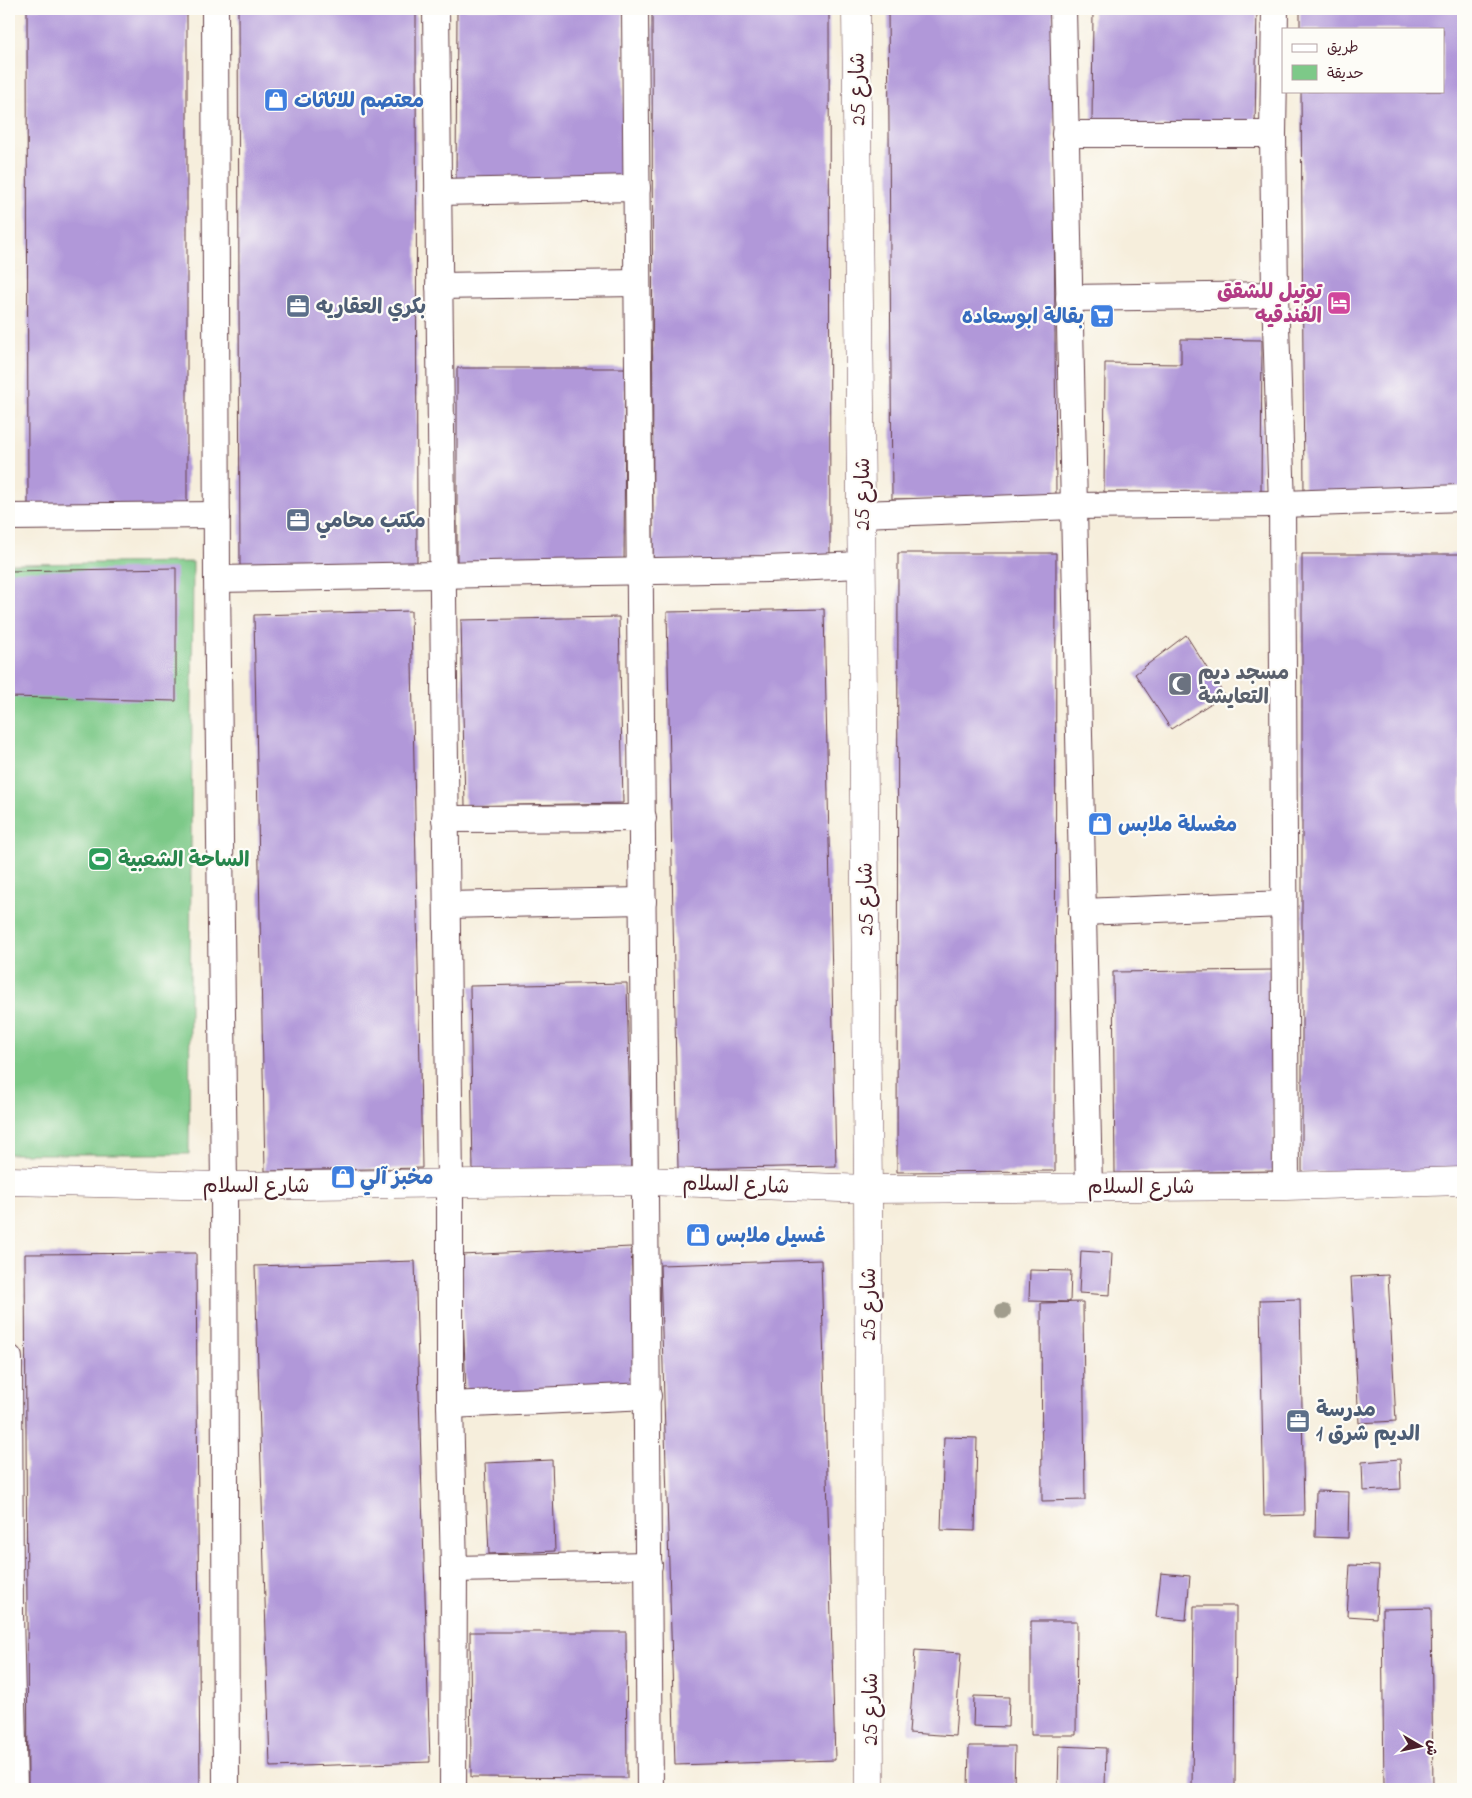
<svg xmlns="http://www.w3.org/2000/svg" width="1472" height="1798" font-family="'Indie Flower','Playpen Sans Arabic',sans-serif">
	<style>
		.green { fill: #7dc988; stroke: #64745a }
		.building { fill: #b198d9 }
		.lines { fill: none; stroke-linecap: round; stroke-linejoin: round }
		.minor-casing { stroke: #643e46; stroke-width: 28 }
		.tertiary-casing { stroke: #643e46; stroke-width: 29 }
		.minor { stroke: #fff; stroke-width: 26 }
		.tertiary { stroke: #fff; stroke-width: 28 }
		.tree { fill: #a19d8d }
		.labels { text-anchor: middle; stroke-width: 4.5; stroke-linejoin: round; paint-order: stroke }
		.street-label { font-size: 21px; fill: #4a1f2b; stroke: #fdfcf7 }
		.shop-label { font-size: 21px; font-weight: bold; fill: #366cbe; stroke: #fdfcf7; text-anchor: start }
		.hotel-label { font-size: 21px; font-weight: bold; fill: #b23c85; stroke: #fdfcf7; text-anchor: end }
		.service-label { font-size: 21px; font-weight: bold; fill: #4e5e75; stroke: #fdfcf7; text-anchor: start }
		.worship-label { font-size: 21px; font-weight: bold; fill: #5b616d; stroke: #fdfcf7; text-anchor: start }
		.leisure-label { font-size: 21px; font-weight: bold; fill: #27864d; stroke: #fdfcf7; text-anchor: start }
	</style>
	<rect width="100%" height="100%" fill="#fdfcf7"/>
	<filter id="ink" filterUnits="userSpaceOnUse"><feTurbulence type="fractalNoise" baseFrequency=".02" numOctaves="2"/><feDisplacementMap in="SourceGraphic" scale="10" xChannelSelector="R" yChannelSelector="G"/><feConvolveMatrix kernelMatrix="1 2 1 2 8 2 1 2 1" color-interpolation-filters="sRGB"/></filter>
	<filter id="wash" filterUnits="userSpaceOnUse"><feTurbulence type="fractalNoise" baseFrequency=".0096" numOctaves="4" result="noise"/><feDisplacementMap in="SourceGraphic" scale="20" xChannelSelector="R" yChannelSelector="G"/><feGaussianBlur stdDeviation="1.12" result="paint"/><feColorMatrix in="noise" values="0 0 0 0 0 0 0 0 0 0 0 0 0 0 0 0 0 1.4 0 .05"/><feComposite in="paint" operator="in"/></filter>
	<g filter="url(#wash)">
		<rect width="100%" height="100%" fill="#f6eedc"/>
		<path class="green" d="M193,562L189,1154H9V564Z"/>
		<g id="blocks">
			<g class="building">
				<path d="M27,9H187V509H28Z"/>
				<path d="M238,9H416L417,573L240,574Z"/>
				<path d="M457,9H623L624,180H456Z"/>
				<path d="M652,9H829L830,564H653Z"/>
				<path d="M888,9H1053L1056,497L892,499Z"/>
				<path d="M1093,9H1257L1255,127L1092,125Z"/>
				<path d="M1300,9H1463V492L1304,494L1301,91H1443V29H1300Z"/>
				<path d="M1181,339L1262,340L1261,494L1104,492L1105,363L1181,364Z"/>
				<path d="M457,368H625L624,567H457Z"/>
				<path d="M898,553H1056L1055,1171L897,1172Z"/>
				<path d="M1302,554H1461L1460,1172H1302Z"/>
				<path d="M176,568V701L9,697V571Z"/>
				<path d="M824,609L836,1166L678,1169L667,612Z"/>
				<path d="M411,611L422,1168L265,1171L254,615Z"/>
				<path d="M619,617L623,803L465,806L461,620Z"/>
				<path d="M1186,635L1224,695L1171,729L1135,674Z"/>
				<path d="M1272,970L1274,1171L1115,1173L1113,972Z"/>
				<path d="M627,983L631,1169L473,1172L470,986Z"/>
				<path d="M631,1247L637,1387L466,1395L461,1255Z"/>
				<path d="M1081,1251L1112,1253L1110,1295L1079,1293Z"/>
				<path d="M196,1253L200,1789H28L25,1254Z"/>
				<path d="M821,1260L835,1760L675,1765L660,1265Z"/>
				<path d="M415,1261L430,1762L270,1767L255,1266Z"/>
				<path d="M1030,1270L1071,1271L1070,1302L1029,1301Z"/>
				<path d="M1388,1275L1396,1421L1359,1423L1351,1277Z"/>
				<path d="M1300,1299L1304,1515L1264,1516L1260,1300Z"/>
				<path d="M1083,1302L1085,1500L1042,1501L1041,1303Z"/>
				<path d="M944,1437L977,1438L975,1531L941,1530Z"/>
				<path d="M1400,1459L1401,1489L1363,1491L1362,1462Z"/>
				<path d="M552,1460L555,1551L489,1554L485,1463Z"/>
				<path d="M1316,1491L1349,1492L1348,1538L1315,1537Z"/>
				<path d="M1350,1565L1379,1566L1376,1618L1347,1616Z"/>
				<path d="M1161,1573L1190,1576L1186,1620L1156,1617Z"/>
				<path d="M1194,1606H1236L1235,1789H1192Z"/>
				<path d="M1431,1608L1433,1789H1384L1382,1609Z"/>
				<path d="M1031,1621H1077L1076,1735H1031Z"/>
				<path d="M470,1632H626L627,1778L471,1777Z"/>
				<path d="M915,1650L961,1653L955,1736L909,1733Z"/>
				<path d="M974,1696L1009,1697L1008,1727L973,1726Z"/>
				<path d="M969,1746H1015L1014,1789H968Z"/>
				<path d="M1059,1746L1106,1748L1105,1789H1058Z"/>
			</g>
		</g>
	</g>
	<g filter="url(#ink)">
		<use href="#blocks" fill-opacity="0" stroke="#643e46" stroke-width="1"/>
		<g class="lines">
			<defs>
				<g id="minor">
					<path d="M215,9L217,579L224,1186L226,1789"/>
					<path d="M436,9L450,1184V1405L454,1569L453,1789"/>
					<path d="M635,9L650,1789"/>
					<path d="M1063,9L1089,1187"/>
					<path d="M1275,9L1273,134L1275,295L1282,504L1286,1186"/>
					<path d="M1065,134H1273"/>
					<path d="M438,192L637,188"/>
					<path d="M439,286L637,283"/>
					<path d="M1069,298L1275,295"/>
					<path d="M862,514L1073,506L1282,504L1463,498"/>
					<path d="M9,517L217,515"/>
					<path d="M217,579L767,569L861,565"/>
					<path d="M445,819L643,818"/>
					<path d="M447,905L643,901"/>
					<path d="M1082,912L1284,904"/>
					<path d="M9,1358L10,1613L14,1789"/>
					<path d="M450,1405L648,1396"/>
					<path d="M454,1569L649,1565"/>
				</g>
				<g id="tertiary">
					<path d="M856,9L868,1189L870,1789"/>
					<path d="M9,1181L224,1186L646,1181L868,1189L1286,1186L1463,1181"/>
				</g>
			</defs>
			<use href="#minor" class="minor-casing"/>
			<use href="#tertiary" class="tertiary-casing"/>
			<use href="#minor" class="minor"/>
			<use href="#tertiary" class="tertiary"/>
		</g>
		<circle class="tree" cx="1003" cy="1311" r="8"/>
	</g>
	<defs>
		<symbol id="shop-square" viewBox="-11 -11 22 22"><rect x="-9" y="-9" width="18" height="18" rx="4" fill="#3f7fe0" stroke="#fdfcf7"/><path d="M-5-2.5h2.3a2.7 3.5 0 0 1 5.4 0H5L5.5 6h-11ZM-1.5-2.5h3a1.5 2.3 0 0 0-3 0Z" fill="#fff"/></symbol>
		<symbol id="hotel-square" viewBox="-11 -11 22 22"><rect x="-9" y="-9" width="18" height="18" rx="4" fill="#d1479c" stroke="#fdfcf7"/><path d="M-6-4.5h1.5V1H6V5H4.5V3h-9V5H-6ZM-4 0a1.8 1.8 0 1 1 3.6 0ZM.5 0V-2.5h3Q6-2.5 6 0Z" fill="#fff"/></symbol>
		<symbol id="office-square" viewBox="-11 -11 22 22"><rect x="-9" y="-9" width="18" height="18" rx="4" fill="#5c6f8a" stroke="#fdfcf7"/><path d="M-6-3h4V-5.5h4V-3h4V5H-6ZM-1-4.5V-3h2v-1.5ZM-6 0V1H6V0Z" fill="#fff"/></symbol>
		<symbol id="supermarket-square" viewBox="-11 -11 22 22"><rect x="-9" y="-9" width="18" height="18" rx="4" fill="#3f7fe0" stroke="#fdfcf7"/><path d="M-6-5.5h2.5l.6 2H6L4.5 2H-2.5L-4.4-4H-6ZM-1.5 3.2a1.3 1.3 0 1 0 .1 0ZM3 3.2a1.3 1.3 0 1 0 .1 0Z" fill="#fff"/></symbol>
		<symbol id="mosque-square" viewBox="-11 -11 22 22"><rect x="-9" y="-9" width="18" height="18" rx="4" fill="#6b7280" stroke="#fdfcf7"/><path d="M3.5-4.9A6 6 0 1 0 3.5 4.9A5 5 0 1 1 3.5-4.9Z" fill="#fff"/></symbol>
		<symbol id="stadium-square" viewBox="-11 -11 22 22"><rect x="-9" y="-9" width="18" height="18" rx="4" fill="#2e9e5b" stroke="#fdfcf7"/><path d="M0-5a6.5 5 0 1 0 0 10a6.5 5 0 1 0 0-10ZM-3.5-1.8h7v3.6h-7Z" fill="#fff"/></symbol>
	</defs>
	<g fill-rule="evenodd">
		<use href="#shop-square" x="262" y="86" width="28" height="28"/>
		<use href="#hotel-square" x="1325" y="289" width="28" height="28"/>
		<use href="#office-square" x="284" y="292" width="28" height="28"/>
		<use href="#supermarket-square" x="1088" y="302" width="28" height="28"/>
		<use href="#office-square" x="284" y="506" width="28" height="28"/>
		<use href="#mosque-square" x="1166" y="670" width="28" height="28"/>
		<use href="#shop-square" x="1086" y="810" width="28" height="28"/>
		<use href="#stadium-square" x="86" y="845" width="28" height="28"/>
		<use href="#shop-square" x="329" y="1163" width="28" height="28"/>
		<use href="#shop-square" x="684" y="1221" width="28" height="28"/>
		<use href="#office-square" x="1284" y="1407" width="28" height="28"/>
	</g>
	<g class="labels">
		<g class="street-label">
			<text transform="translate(857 89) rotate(-91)" y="7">شارع 25</text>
			<text transform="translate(862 494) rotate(-90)" y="7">شارع 25</text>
			<text transform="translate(865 899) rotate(-91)" y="7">شارع 25</text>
			<text transform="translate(736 1184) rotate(2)" y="7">شارع السلام</text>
			<text x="256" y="1192">شارع السلام</text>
			<text x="1141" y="1193">شارع السلام</text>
			<text transform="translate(868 1304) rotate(-90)" y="7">شارع 25</text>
			<text transform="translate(870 1709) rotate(-90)" y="7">شارع 25</text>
		</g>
		<g class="shop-label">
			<text x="294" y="107">معتصم للاثاثات</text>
			<text x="1084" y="323" text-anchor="end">بقالة ابوسعاده</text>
			<text x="1118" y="831">مغسلة ملابس</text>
			<text x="360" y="1184">مخبز آلي</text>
			<text x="716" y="1242">غسيل ملابس</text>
		</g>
		<g class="hotel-label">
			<text x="1322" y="298">توتيل للشقق<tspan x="1322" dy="24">الفندقيه</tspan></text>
		</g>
		<g class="service-label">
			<text x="316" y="313">بكري العقاريه</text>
			<text x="316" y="527">مكتب محامي</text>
			<text x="1316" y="1416">مدرسة<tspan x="1316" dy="24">الديم شرق 1</tspan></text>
		</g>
		<g class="worship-label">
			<text x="1198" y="679">مسجد ديم<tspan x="1198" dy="24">التعايشة</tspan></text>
		</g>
		<g class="leisure-label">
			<text x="118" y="866">الساحة الشعبية</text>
		</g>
	</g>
	<rect width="1472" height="1798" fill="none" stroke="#fdfcf7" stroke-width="30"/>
	<rect x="1282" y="28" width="162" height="65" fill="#fdfcf7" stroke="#b5a4a5"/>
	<rect x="1292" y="44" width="25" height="8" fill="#ffffff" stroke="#b5a4a5"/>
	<text x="1327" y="52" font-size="15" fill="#4a1f2b">طريق</text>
	<rect x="1292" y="65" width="25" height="15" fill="#7dc988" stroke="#b5a4a5"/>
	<text x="1327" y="78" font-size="15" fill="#4a1f2b">حديقة</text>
	<g transform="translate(1420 1746) rotate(99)" stroke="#fdfcf7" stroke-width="4" paint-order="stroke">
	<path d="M0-4L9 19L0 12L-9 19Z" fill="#4a1f2b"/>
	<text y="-8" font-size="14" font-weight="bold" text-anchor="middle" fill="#4a1f2b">ش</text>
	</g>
</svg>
